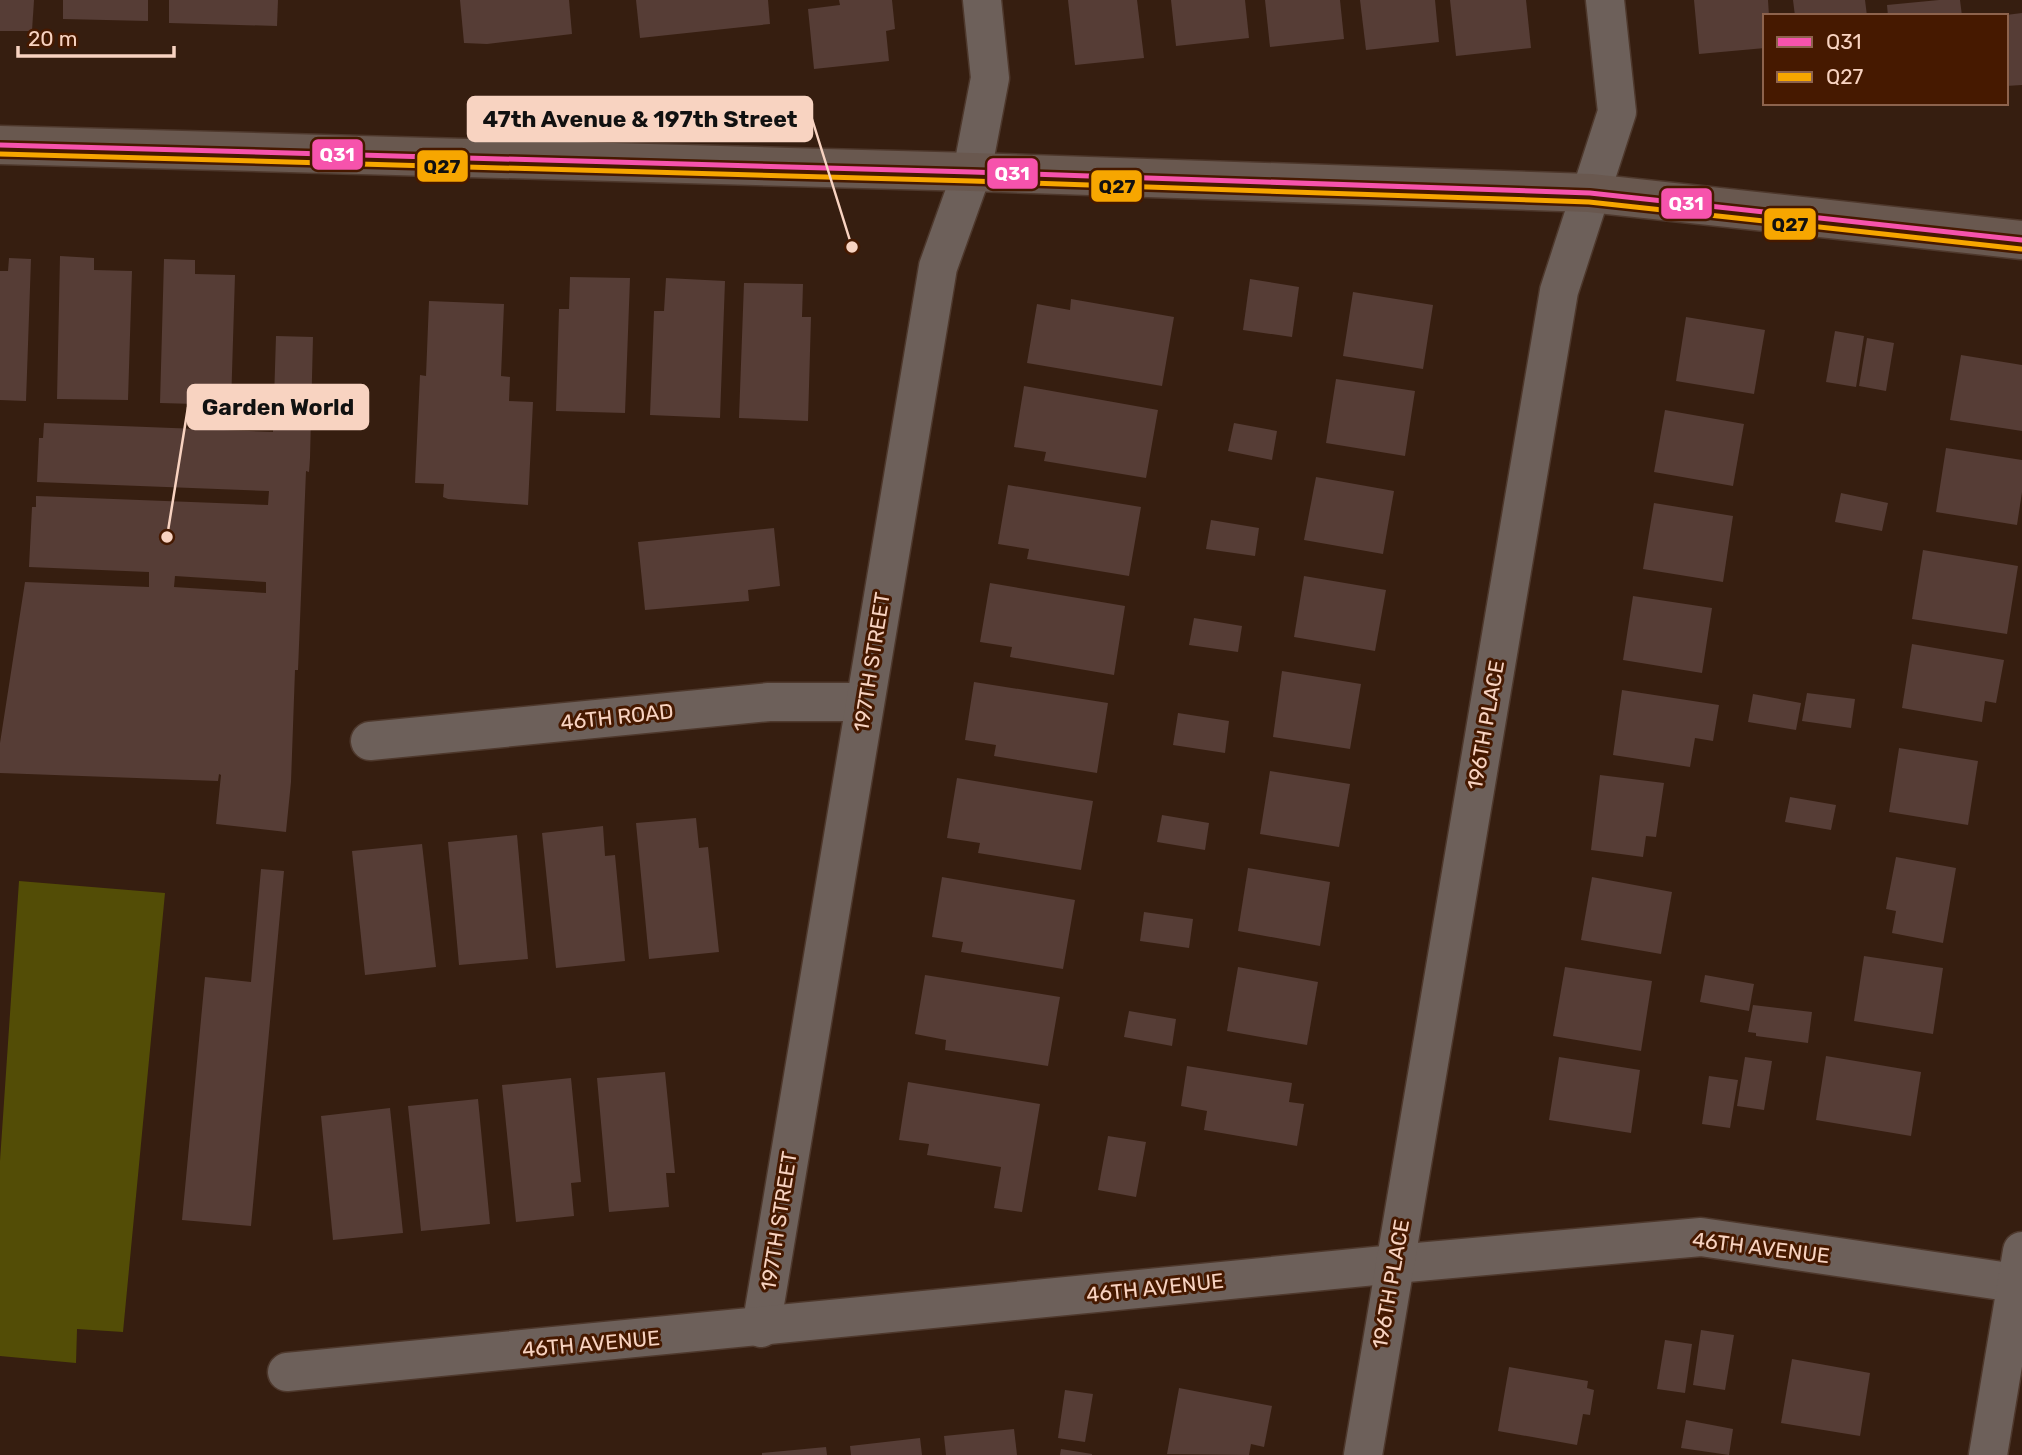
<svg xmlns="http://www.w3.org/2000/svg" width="2022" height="1455" font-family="Rubik,sans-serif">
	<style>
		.green { fill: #534d06 }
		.building { fill: #563d36; fill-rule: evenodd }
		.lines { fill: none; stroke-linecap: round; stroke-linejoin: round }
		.street-casing { stroke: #4e382c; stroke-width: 41 }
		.secondary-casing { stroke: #4e382c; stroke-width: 41 }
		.street { stroke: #6d605a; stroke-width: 38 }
		.secondary { stroke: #69584f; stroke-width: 38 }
		.bus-1-casing { stroke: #461900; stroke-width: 10 }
		.bus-2-casing { stroke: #461900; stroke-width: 10 }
		.bus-1 { stroke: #f653ac; stroke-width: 5 }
		.bus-2 { stroke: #f7a600; stroke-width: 5 }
		.labels { text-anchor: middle; stroke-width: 6; stroke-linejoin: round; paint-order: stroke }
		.street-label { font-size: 21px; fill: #f8d3c1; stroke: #461900 }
		.leader { fill: none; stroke: #f8d3c1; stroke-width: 2.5 }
		.callout-dot { fill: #f8d3c1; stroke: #461900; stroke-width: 2.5 }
		.callout { fill: #f8d3c1; stroke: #f8d3c1; stroke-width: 2.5 }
		.callout-label { font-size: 23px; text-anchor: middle; font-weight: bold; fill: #111 }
		.line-badge { stroke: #461900; stroke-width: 2.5 }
		.badge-label { font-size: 19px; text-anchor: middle; font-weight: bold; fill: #fff }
		.pale-badge-label { font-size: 19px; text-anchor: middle; font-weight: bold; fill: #111 }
	</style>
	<rect width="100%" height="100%" fill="#361e10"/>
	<path class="green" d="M19,881L165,893L123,1332L77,1329L76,1363L0,1356V1161Z"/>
	<g class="building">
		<path d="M0,0H34L32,31H0Z"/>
		<path d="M63,0H148V21L63,19Z"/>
		<path d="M169,0H278L277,26L169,23Z"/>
		<path d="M460,0H569L572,34L487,44L464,43Z"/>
		<path d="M636,0H768L770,24L640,38Z"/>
		<path d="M839,0H892L895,29L886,31L889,61L814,69L808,9L840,5Z"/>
		<path d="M1068,0H1137L1144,58L1075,65Z"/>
		<path d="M1171,0H1245L1249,38L1176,46Z"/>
		<path d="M1265,0H1340L1344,39L1270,47Z"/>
		<path d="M1360,0H1435L1439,42L1366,50Z"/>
		<path d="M1450,0H1526L1531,48L1456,56Z"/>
		<path d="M1694,0H1768L1769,16H1765V48L1699,54Z"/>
		<path d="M1793,0H1865L1867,16H1795Z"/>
		<path d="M1939,0H1960L1962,16H1888L1887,5Z"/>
		<path d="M2022,13V85L2006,86V15Z"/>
		<path d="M60,256L94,258V270L132,271L128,400L57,399Z"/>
		<path d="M9,258L31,259L26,401L0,400V271H8Z"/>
		<path d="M164,259L195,260V274L235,275L231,405L160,403Z"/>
		<path d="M570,277L630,278L625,413L556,411L559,309H569Z"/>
		<path d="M666,278L725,281L720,418L650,415L654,311H664Z"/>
		<path d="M1250,279L1299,287L1292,337L1243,330Z"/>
		<path d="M744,283L803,284L802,317H811L808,421L739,418Z"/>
		<path d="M1353,292L1433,305L1423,369L1343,356Z"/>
		<path d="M1071,299L1174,317L1162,386L1027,363L1037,304L1070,310Z"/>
		<path d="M429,301L504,304L501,376L510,377L509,401L533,402L528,505L448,499L443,497L444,484L415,483L420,375L426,376Z"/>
		<path d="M1686,317L1765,330L1754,394L1676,381Z"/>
		<path d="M1835,331L1864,336L1856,387L1826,382Z"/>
		<path d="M276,336L313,337L310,458L309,472L306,471L298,670H295L291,782L286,832L216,824L221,775L219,774L218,781L0,773V743L25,582L149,587V572L29,567L32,507H36V496L268,505L269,491L37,482L39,438H43L44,423L273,432ZM175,576L266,582V593L174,587Z"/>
		<path d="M1867,338L1894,343L1886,391L1859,386Z"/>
		<path d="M1961,355L2022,365V431L1950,420Z"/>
		<path d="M1336,379L1415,391L1405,456L1326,443Z"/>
		<path d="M1024,386L1158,410L1146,478L1044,461L1046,452L1014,447Z"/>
		<path d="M1665,410L1744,424L1733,486L1654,472Z"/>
		<path d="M1234,423L1277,431L1272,460L1228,451Z"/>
		<path d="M1946,448L2022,460V492L2017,525L1936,512Z"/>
		<path d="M1316,477L1394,491L1383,554L1304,540Z"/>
		<path d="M1008,485L1141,507L1129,576L1027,559L1029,549L998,544Z"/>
		<path d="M1841,493L1888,503L1882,531L1835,522Z"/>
		<path d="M1654,503L1733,516L1723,582L1643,569Z"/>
		<path d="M1211,520L1259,528L1255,556L1206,549Z"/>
		<path d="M774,528L780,586L748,590L749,601L645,610L638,542Z"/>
		<path d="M1923,550L2018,566L2007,634L1912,619Z"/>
		<path d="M1304,576L1386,590L1375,651L1294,637Z"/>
		<path d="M990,583L1125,606L1114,675L1010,657L1012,647L980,642Z"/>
		<path d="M1633,596L1712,608L1702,673L1623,660Z"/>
		<path d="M1194,618L1242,626L1238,652L1189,645Z"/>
		<path d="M1912,644L2004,660L1996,703L1985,701L1982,722L1902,708Z"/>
		<path d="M1282,671L1361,684L1350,749L1273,737Z"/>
		<path d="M974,682L1108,703L1097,773L994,756L996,745L965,740Z"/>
		<path d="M1622,690L1719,705L1713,741L1695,738L1690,767L1613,755Z"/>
		<path d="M1807,693L1855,699L1851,728L1802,721Z"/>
		<path d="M1753,694L1801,703L1796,730L1748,722Z"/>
		<path d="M1178,713L1229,721L1225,753L1173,745Z"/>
		<path d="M1899,748L1978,761L1968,825L1889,812Z"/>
		<path d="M1270,771L1350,784L1339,847L1260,834Z"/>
		<path d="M1600,775L1664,783L1656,837L1646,836L1643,857L1591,850Z"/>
		<path d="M957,778L1093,801L1081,870L978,853L980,843L947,838Z"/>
		<path d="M1790,797L1836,805L1831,830L1785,822Z"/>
		<path d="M1162,815L1209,823L1205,850L1157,842Z"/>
		<path d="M696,818L699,848L708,847L719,952L649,959L636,823Z"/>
		<path d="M603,826L605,856L615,855L625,961L556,968L542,833Z"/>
		<path d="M517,835L528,959L459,965L448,842Z"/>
		<path d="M422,844L436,967L365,975L352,851Z"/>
		<path d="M1896,857L1956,868L1943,943L1892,933L1896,911L1886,909Z"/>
		<path d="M1248,868L1330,882L1320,946L1238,931Z"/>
		<path d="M261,869L284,871L251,1226L182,1220L205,977L251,982Z"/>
		<path d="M942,877L1075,900L1063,969L961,952L963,942L932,937Z"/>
		<path d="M1592,877L1672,892L1661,954L1581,940Z"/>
		<path d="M1144,912L1193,919L1189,948L1140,941Z"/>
		<path d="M1864,956L1943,968L1933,1034L1854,1021Z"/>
		<path d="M1238,967L1318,982L1307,1045L1227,1031Z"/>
		<path d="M1565,967L1652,981L1641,1051L1553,1036Z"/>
		<path d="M925,975L1060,997L1048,1066L945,1050L946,1040L915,1034Z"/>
		<path d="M1705,975L1754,984L1749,1011L1700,1002Z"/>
		<path d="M1753,1005L1812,1012L1808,1043L1756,1036V1033L1748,1032Z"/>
		<path d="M1129,1011L1176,1019L1172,1046L1124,1037Z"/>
		<path d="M1826,1056L1921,1072L1911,1136L1816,1120Z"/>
		<path d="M1559,1057L1640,1070L1631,1133L1549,1120Z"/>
		<path d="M1745,1057L1772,1061L1764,1110L1737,1106Z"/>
		<path d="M1187,1066L1292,1083L1289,1102L1304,1104L1297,1146L1204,1130L1207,1111L1181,1106Z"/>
		<path d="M665,1072L675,1173H666L669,1207L609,1212L597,1078Z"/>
		<path d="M1709,1076L1738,1080L1730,1128L1702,1124Z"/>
		<path d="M571,1078L581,1182L571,1183L574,1216L516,1222L502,1085Z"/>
		<path d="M908,1082L1040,1104L1022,1212L994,1208L1001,1167L927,1155L929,1144L899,1140Z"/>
		<path d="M478,1099L490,1224L421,1231L408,1106Z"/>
		<path d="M390,1108L403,1233L333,1240L321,1116Z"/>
		<path d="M1108,1136L1146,1142L1136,1197L1098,1190Z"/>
		<path d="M1701,1330L1734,1335L1725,1390L1693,1385Z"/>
		<path d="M1665,1340L1692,1344L1685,1393L1657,1389Z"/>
		<path d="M1792,1359L1870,1373L1860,1436L1781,1423Z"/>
		<path d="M1509,1367L1588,1381L1587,1388L1594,1390L1590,1415L1583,1414L1577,1445L1498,1431Z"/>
		<path d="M1179,1388L1272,1406L1264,1447L1251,1444L1249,1455L1167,1454Z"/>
		<path d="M1065,1390L1093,1394L1085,1442L1058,1438Z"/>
		<path d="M1686,1420L1733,1429L1729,1455L1681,1448Z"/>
		<path d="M1014,1429L1017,1455H946L944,1436Z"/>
		<path d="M920,1438L922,1455H851L850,1446Z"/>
		<path d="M826,1447L827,1455H762V1453Z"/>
		<path d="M1061,1449L1092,1454V1455H1060Z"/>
	</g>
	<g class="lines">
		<defs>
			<g id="street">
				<path d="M370,741L769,702H865"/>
				<path d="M761,1328L938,267L972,172L990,78L982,0"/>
				<path d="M287,1372L1395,1264L1701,1237L2022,1284"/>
				<path d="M1363,1455L1559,291L1617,112L1605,0"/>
				<path d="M1988,1455L2022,1251"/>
			</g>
			<path id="secondary" d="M0,145L972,172L1590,193L2022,240"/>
		</defs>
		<use href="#street" class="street-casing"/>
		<use href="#secondary" class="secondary-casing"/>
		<use href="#street" class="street"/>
		<use href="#secondary" class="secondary"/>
		<defs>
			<path id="bus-1" d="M0,145L972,172L1590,193L2022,240"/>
			<path id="bus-2" d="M0,154L972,181L1589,202L2021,249"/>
		</defs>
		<use href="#bus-1" class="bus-1-casing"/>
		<use href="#bus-2" class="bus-2-casing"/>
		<use href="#bus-1" class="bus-1"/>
		<use href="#bus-2" class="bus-2"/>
	</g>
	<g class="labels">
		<g class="street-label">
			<text transform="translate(872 662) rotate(-81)" y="7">197TH STREET</text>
			<text transform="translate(617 717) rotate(-6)" y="7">46TH ROAD</text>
			<text transform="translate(1486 725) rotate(-80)" y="7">196TH PLACE</text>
			<text transform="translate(779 1221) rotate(-81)" y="7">197TH STREET</text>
			<text transform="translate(1761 1248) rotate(7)" y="7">46TH AVENUE</text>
			<text transform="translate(1391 1284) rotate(-80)" y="7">196TH PLACE</text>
			<text transform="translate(1155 1288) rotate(-6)" y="7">46TH AVENUE</text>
			<text transform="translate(591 1344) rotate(-5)" y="7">46TH AVENUE</text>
		</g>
	</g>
	<path class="leader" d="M852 247L812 119M167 537L188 407"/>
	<g class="callout-dot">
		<circle cx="852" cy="247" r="7"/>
		<circle cx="167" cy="537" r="7"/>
	</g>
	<g class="callout">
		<rect x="468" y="97" width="344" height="44" rx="7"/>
		<rect x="188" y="385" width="180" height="44" rx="7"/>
	</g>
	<g class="callout-label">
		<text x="640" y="127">47th Avenue &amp; 197th Street</text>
		<text x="278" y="415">Garden World</text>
	</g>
	<g class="line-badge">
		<rect x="311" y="138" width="53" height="33" rx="7" fill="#f653ac"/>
		<rect x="416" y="149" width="53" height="34" rx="7" fill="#f7a600"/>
		<rect x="986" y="157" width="53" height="33" rx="7" fill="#f653ac"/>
		<rect x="1090" y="169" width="53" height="34" rx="7" fill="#f7a600"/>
		<rect x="1660" y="187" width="53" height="33" rx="7" fill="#f653ac"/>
		<rect x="1763" y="207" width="54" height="34" rx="7" fill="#f7a600"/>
	</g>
	<g class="badge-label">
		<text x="337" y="161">Q31</text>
		<text x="1012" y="180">Q31</text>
		<text x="1686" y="210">Q31</text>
	</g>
	<g class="pale-badge-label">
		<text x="442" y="173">Q27</text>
		<text x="1117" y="193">Q27</text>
		<text x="1790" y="231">Q27</text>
	</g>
	<rect x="1763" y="14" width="245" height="91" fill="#461900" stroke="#8d634d" stroke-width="2"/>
	<rect x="1777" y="37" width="35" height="10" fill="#f653ac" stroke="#8d634d" stroke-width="2"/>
	<text x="1826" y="49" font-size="21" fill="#f8d3c1">Q31</text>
	<rect x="1777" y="72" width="35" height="10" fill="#f7a600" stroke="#8d634d" stroke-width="2"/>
	<text x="1826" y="84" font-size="21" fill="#f8d3c1">Q27</text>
	<path d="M18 46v10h156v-10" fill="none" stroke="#f8d3c1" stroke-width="3.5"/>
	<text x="28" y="46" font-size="21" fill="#f8d3c1" stroke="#461900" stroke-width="5" paint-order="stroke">20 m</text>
</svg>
